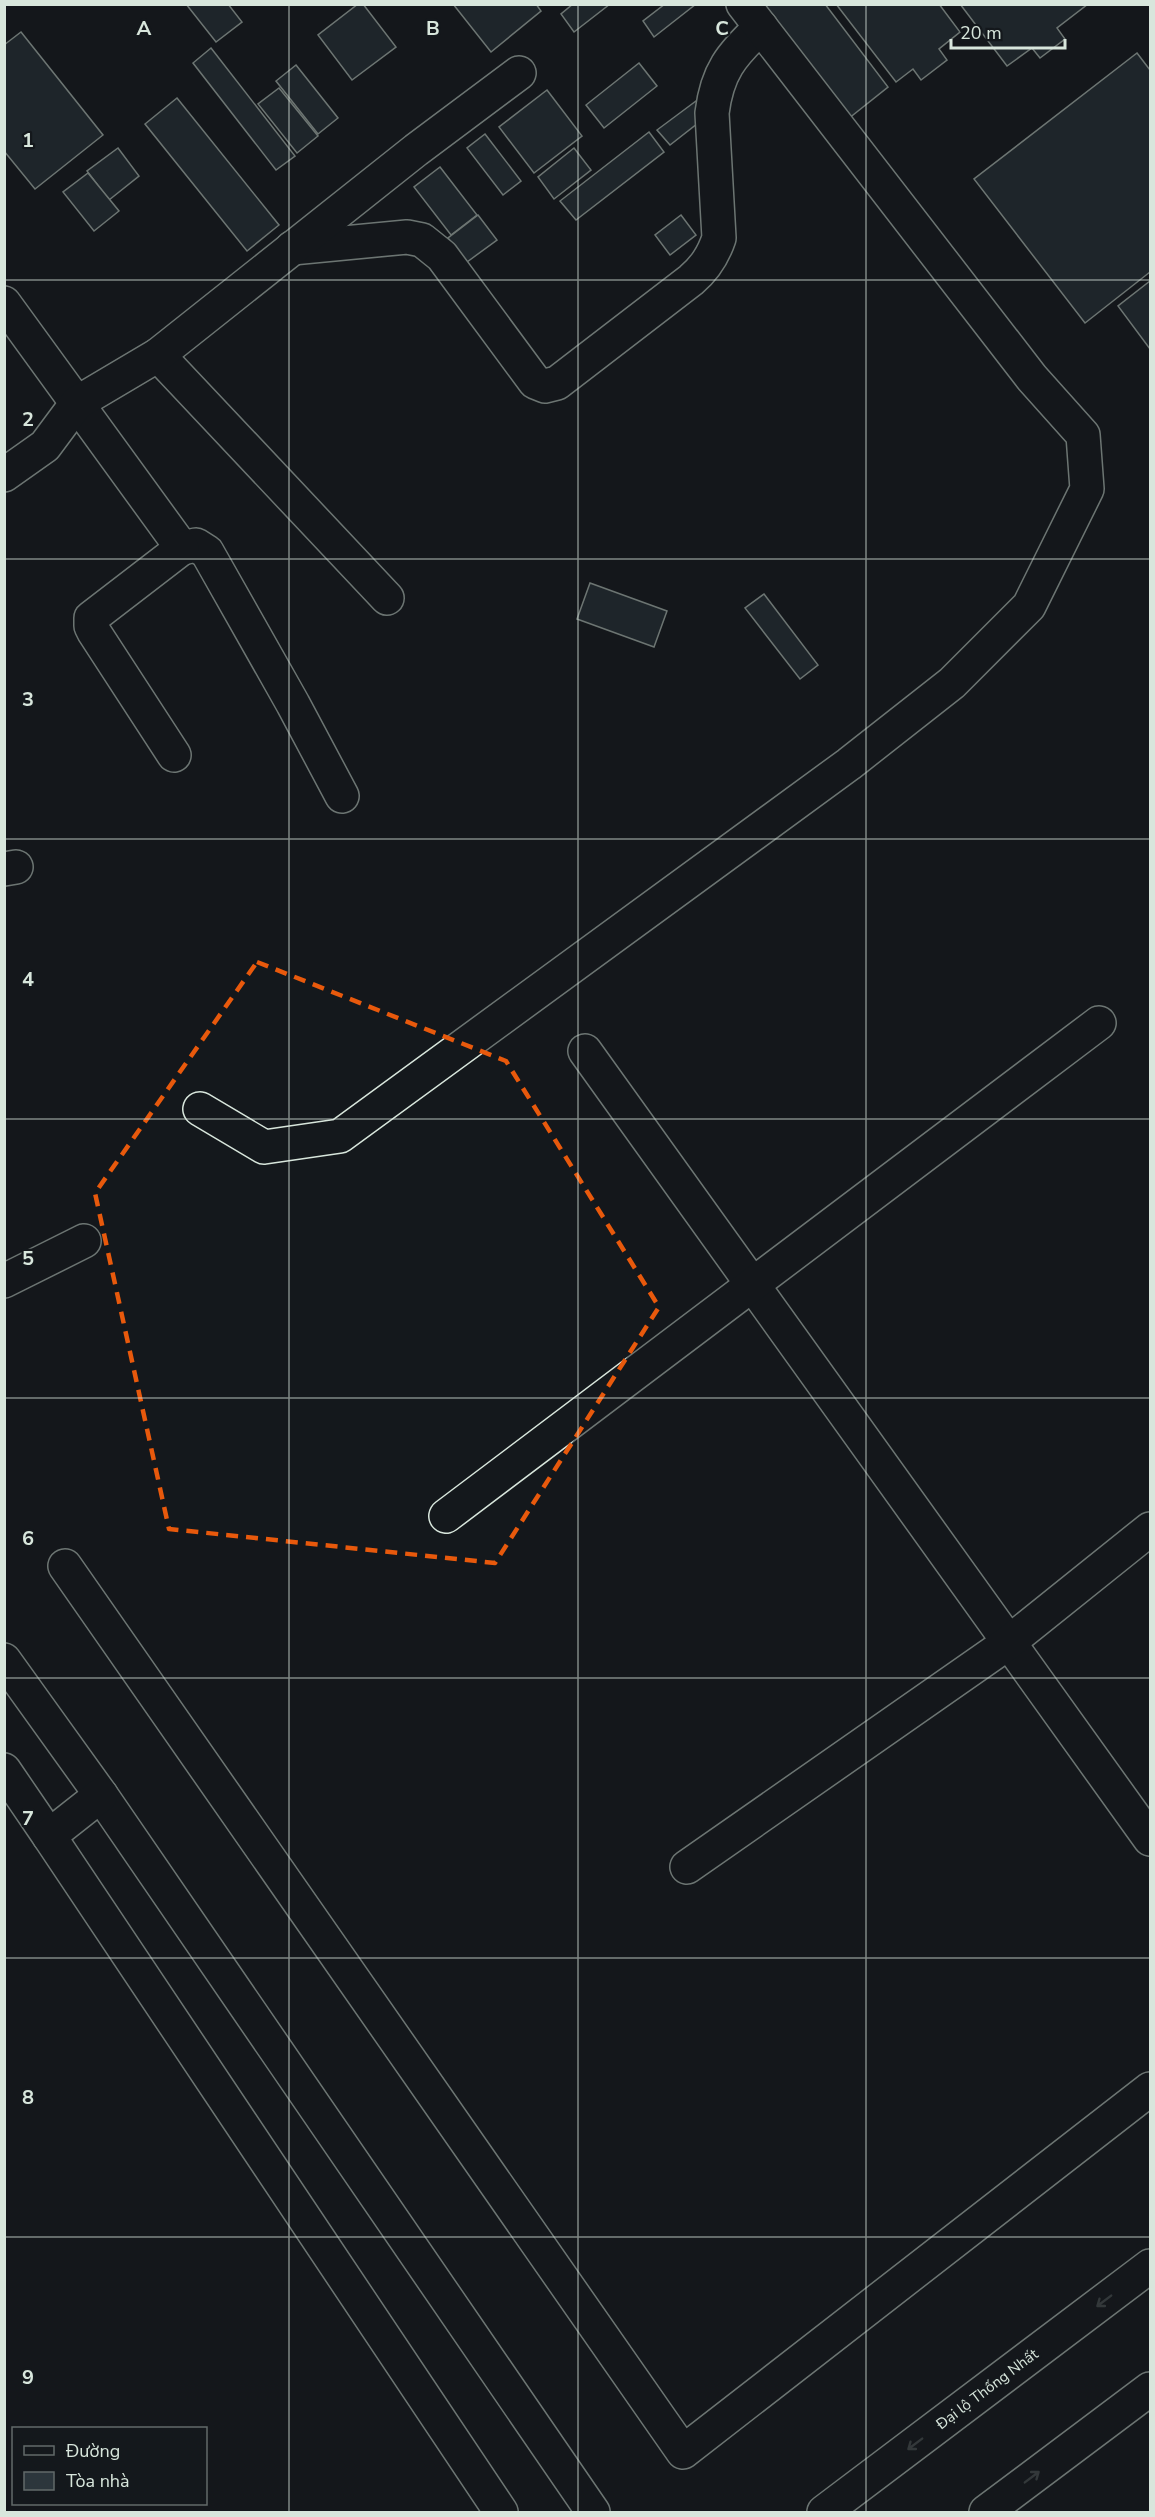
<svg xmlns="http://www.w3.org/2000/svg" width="1155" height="2517" font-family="'Nunito Sans',sans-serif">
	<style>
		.building { fill: #2c363c; stroke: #d8e6dc; stroke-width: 1.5 }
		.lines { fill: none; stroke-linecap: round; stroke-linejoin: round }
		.minor-casing { stroke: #d8e6dc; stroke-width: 36 }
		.minor { stroke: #14181c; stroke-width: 33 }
		.oneway { stroke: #59605f }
		.marked { fill: none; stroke: #e8590c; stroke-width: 4.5; stroke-dasharray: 12 8; stroke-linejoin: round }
		.grid { fill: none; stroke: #d8e6dc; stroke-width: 1.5; stroke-opacity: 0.55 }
		.labels { text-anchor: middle; stroke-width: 4.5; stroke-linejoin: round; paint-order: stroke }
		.street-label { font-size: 15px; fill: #d8e6dc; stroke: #14181c }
		.grid-label { font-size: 20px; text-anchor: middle; font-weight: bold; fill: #d8e6dc; stroke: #14181c; stroke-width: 4.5; stroke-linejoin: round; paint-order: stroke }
	</style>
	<rect width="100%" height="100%" fill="#14181c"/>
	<g class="building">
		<path d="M186,4H228L242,22L216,42Z"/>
		<path d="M358,4H363L396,47L352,80L318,35Z"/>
		<path d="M453,4H536L541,11L491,52Z"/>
		<path d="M573,4H610L574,32L561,14Z"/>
		<path d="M665,4H696L654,37L643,21Z"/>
		<path d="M760,4H825L888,87L848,119Z"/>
		<path d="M836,4H939L960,32L939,49L947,60L921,80L913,69L896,82Z"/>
		<path d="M960,4H1088L1057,28L1065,39L1040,58L1032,48L1007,66Z"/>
		<path d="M21,32L103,135L35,189L4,151V45Z"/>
		<path d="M211,48L295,156L276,170L193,63Z"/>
		<path d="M1137,53L1150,70V272L1085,323L974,179Z"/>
		<path d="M639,63L657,86L604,128L586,105Z"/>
		<path d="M296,65L338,118L318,134L276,81Z"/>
		<path d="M279,88L318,136L297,153L258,104Z"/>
		<path d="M547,90L582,136L534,173L499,127Z"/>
		<path d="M177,98L279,225L247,251L145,124Z"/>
		<path d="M696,101L707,116L670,145L657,130Z"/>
		<path d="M649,132L664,152L576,220L560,201Z"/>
		<path d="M485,134L521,181L503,195L467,148Z"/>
		<path d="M118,148L139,176L109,200L87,171Z"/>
		<path d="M574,148L591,170L554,199L538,177Z"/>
		<path d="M440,167L477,215L451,235L414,187Z"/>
		<path d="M88,173L119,211L94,231L63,192Z"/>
		<path d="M478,215L497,240L467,262L448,238Z"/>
		<path d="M681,215L696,235L670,255L655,235Z"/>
		<path d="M1150,281V349L1118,306Z"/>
		<path d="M590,583L667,611L654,647L577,619Z"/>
		<path d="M764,594L818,665L800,679L745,608Z"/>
	</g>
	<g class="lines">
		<defs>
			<g id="minor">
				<path d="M292,248L407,237L422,240L442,256L535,382L545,386L557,383L691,280C705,268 713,256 719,238L712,113C717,72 731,55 761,27"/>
				<path d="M4,303L182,548L196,545L207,552L293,704L342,796"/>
				<path d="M158,355L387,598"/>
				<path d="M4,475L45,446L77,403L158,355L416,150L519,73"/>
				<path d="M174,755L94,632L91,626V618L182,548"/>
				<path d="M4,869L16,867"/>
				<path d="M585,1051L1150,1839"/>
				<path d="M200,1109L264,1147L340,1136L849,764L952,683L1029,606L1087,489L1083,435L1032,378L743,4"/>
				<path d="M4,1281L84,1241"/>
				<path d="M446,1516L1099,1023"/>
				<path d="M65,1566L683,2452L1150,2089"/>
				<path d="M4,1660L101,1795L593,2512"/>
				<path d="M4,1770L49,1836"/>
				<path d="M101,1795L49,1836L501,2512"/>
				<path d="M687,1867L1008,1643L1150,1529"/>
				<path d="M824,2512L1150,2266"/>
				<path d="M986,2512L1150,2389"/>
			</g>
		</defs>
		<use href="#minor" class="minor-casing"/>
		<use href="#minor" class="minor"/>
	</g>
	<defs><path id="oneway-shaft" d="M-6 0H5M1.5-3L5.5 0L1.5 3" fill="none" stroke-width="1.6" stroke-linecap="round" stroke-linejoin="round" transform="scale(1.5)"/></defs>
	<g class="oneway">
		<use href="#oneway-shaft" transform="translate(1104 2301) rotate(143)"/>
		<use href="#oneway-shaft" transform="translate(915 2444) rotate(143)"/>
		<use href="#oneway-shaft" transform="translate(1032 2477) rotate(-37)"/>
	</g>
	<path d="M0 0H1155V2517H0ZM257,962L506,1061L659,1307L495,1563L169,1529L95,1193Z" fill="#14181c" fill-opacity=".55" fill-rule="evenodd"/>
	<path class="marked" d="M257,962L506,1061L659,1307L495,1563L169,1529L95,1193Z"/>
	<path class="grid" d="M289,4V2512M578,4V2512M866,4V2512M4,280H1150M4,559H1150M4,839H1150M4,1119H1150M4,1398H1150M4,1678H1150M4,1958H1150M4,2237H1150"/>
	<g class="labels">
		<g class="street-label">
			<text transform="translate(987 2389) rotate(-37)" y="5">Đại lộ Thống Nhất</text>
		</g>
	</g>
	<g class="grid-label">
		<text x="144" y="35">A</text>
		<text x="433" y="35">B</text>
		<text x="722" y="35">C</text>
		<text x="28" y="147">1</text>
		<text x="28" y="426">2</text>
		<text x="28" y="706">3</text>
		<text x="28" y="986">4</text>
		<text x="28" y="1265">5</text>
		<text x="28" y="1545">6</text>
		<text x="28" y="1825">7</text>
		<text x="28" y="2104">8</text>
		<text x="28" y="2384">9</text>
	</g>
	<rect width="1155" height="2517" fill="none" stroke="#d8e6dc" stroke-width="12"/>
	<rect x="12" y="2427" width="195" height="78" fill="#14181c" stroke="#626a69" stroke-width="1.5"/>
	<rect x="24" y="2446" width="30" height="9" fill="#14181c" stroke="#626a69" stroke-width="1.5"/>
	<text x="66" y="2457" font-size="18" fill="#d8e6dc">Đường</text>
	<rect x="24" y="2472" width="30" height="18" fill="#2c363c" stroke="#626a69" stroke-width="1.5"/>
	<text x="66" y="2487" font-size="18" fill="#d8e6dc">Tòa nhà</text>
	<path d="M951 39v9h114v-9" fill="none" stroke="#d8e6dc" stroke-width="3"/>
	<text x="960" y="39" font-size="18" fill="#d8e6dc" stroke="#14181c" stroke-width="4.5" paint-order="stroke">20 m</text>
</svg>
